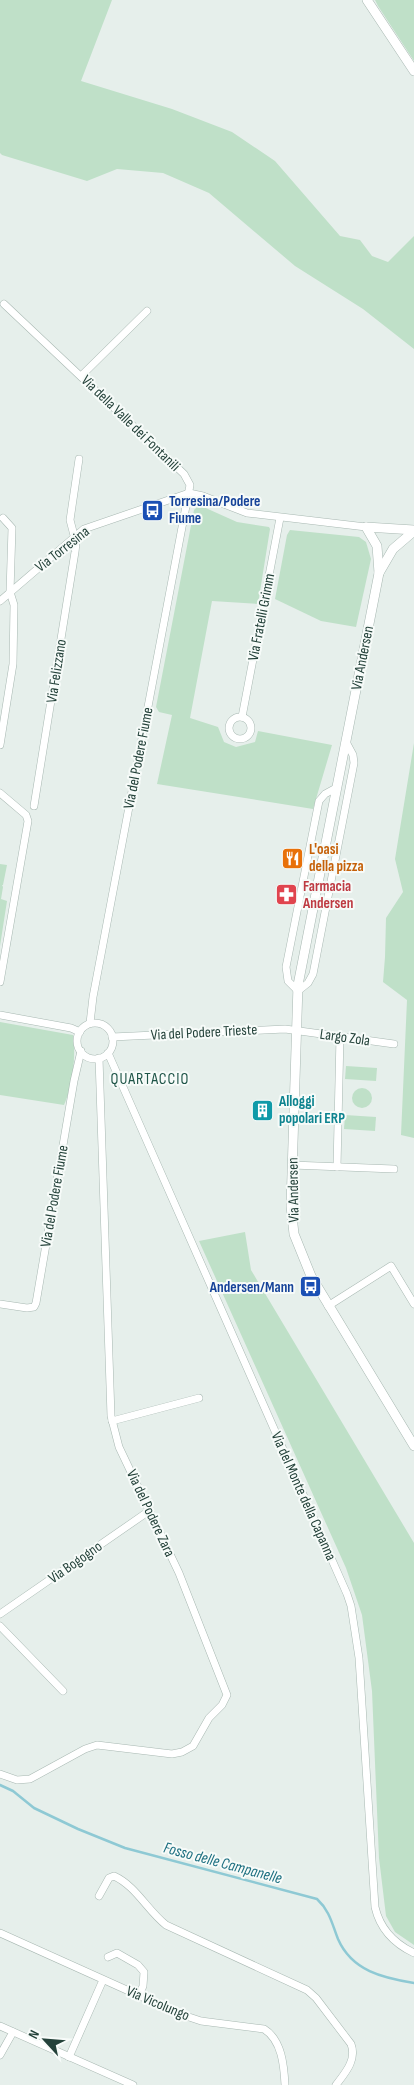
<svg xmlns="http://www.w3.org/2000/svg" width="414" height="2085" font-family="'Sofia Sans Condensed',sans-serif">
	<style>
		.green { fill: #bfe0c8 }
		.lines { fill: none; stroke-linecap: round; stroke-linejoin: round }
		.stream { stroke: #8ec9d4; stroke-width: 2.5 }
		.minor-casing { stroke: #a8b8b2; stroke-width: 8 }
		.tertiary-casing { stroke: #a8b8b2; stroke-width: 10 }
		.minor { stroke: #fff; stroke-width: 7 }
		.tertiary { stroke: #fff; stroke-width: 9 }
		.labels { text-anchor: middle; stroke-width: 4; stroke-linejoin: round; paint-order: stroke }
		.street-label { font-size: 15px; fill: #24423a; stroke: #f7fbf9 }
		.transit-label { font-size: 15px; font-weight: bold; fill: #164399; stroke: #f7fbf9; text-anchor: start }
		.food-label { font-size: 15px; font-weight: bold; fill: #c56008; stroke: #f7fbf9; text-anchor: start }
		.health-label { font-size: 15px; font-weight: bold; fill: #be3a42; stroke: #f7fbf9; text-anchor: start }
		.culture-label { font-size: 15px; font-weight: bold; fill: #0d838f; stroke: #f7fbf9; text-anchor: start }
		.neighbourhood-label { font-size: 16px; letter-spacing: 1px; fill: #1f5548; stroke: #f7fbf9 }
		.water-label { font-size: 16px; font-style: italic; fill: #1c6f80; stroke: #f7fbf9 }
	</style>
	<rect width="100%" height="100%" fill="#e6efeb"/>
	<g class="green">
		<path d="M0,0H112L81,81L172,109L232,132L275,161L340,236L360,240L372,256L388,262L414,236V349L363,309L295,266L209,193L163,173L117,169L87,181L2,155L0,153Z"/>
		<path d="M375,0H414V61L378,6Z"/>
		<path d="M199,505L237,522L269,527L270,529L258,604L212,601L190,718L218,727L224,742L236,747L255,742L258,731L332,745L313,809L157,784L172,715L159,712L156,707L194,510Z"/>
		<path d="M290,530L359,537L366,542L371,559L356,627L321,621L275,599L287,535Z"/>
		<path d="M414,743V1138L401,1135L407,1000L383,982L385,957L386,918L403,892L395,859Z"/>
		<path d="M0,864L7,865L3,885H2L3,887L1,899L7,901L0,946Z"/>
		<path d="M0,1022L73,1035C76,1057 73,1085 64,1105L0,1095Z"/>
		<path d="M346,1066L377,1068L376,1081L345,1079Z"/>
		<circle cx="362" cy="1098" r="10"/>
		<path d="M345,1115L376,1117L375,1131L344,1129Z"/>
		<path d="M245,1232L251,1270L414,1543V1945L395,1932L386,1916L379,1858L372,1691L362,1615L346,1568L199,1241Z"/>
	</g>
	<g class="lines">
		<path class="stream" d="M0,1785L13,1791L34,1808L78,1829L125,1848L317,1899C330,1911 332,1924 338,1939C352,1971 383,1978 414,1983"/>
		<defs>
			<g id="minor">
				<path d="M4,304L184,474L190,485L93,997L90,1023"/>
				<path d="M81,376L147,311"/>
				<path d="M0,601L84,529L189,493L203,496L247,513L366,527"/>
				<circle cx="240" cy="728" r="11"/>
				<path d="M242,717L280,518"/>
				<path d="M0,745L13,664L14,605L10,592L12,528L3,518"/>
				<path d="M336,788L325,794L319,801L286,967L288,981L298,991L308,983L313,974L354,763L353,755L346,742"/>
				<path d="M0,793L26,815L28,821L0,982"/>
				<path d="M34,806L75,552L76,543L70,520L79,459"/>
				<path d="M0,1015L71,1028L80,1032"/>
				<circle cx="95" cy="1041" r="18"/>
				<path d="M112,1037L285,1029L394,1044"/>
				<path d="M108,1053L347,1594L351,1606L359,1658L375,1907C380,1929 393,1943 414,1953"/>
				<path d="M292,1165L394,1169"/>
				<path d="M337,1167L340,1036"/>
				<path d="M0,1304L27,1308L34,1307L36,1303L74,1081L81,1051"/>
				<path d="M328,1306L391,1266L414,1304"/>
				<path d="M112,1421L199,1398"/>
				<path d="M0,1614L149,1511"/>
				<path d="M0,1626L63,1691"/>
				<path d="M0,1774L17,1780L30,1779L85,1749L97,1745L172,1754L182,1752L193,1746L209,1718L222,1705L227,1695L179,1573L119,1447L111,1416L99,1058"/>
				<path d="M99,1896L109,1878L114,1876C136,1886 147,1910 166,1925L307,1990L316,1998L351,2044C357,2060 345,2073 336,2085"/>
				<path d="M0,1933L180,2014L201,2021L264,2029C282,2040 284,2066 285,2085"/>
				<path d="M108,1957L117,1953L138,1965L144,1972L143,1986L139,1996"/>
				<path d="M0,2026L133,2085"/>
				<path d="M0,2055L13,2032"/>
				<path d="M69,2057L103,1980"/>
			</g>
			<g id="tertiary">
				<path d="M367,0L414,71"/>
				<path d="M366,527L377,546L379,573L298,985L291,1206L294,1234L311,1276L414,1446"/>
				<path d="M366,527L414,530"/>
				<path d="M379,573L393,549L414,531"/>
			</g>
		</defs>
		<use href="#minor" class="minor-casing"/>
		<use href="#tertiary" class="tertiary-casing"/>
		<use href="#minor" class="minor"/>
		<use href="#tertiary" class="tertiary"/>
	</g>
	<defs>
		<symbol id="bus-square" viewBox="-11 -11 22 22"><rect x="-9" y="-9" width="18" height="18" rx="4" fill="#1a4fb4" stroke="#f7fbf9"/><path d="M-5-6H5V4H4V6H2V4H-2V6H-4V4H-5ZM-3.5-4V0h7V-4ZM-3.5 1.2v1.5H-2V1.2ZM2 1.2v1.5H3.5V1.2Z" fill="#fff"/></symbol>
		<symbol id="restaurant-square" viewBox="-11 -11 22 22"><rect x="-9" y="-9" width="18" height="18" rx="4" fill="#e8710a" stroke="#f7fbf9"/><path d="M-5-6h1v4h1v-4h1v4h1v-4h1v5L-1.5 .5V6h-2V.5L-5-1ZM5-6V6H3V1.5H1.5Q1.5-4 5-6Z" fill="#fff"/></symbol>
		<symbol id="pharmacy-square" viewBox="-11 -11 22 22"><rect x="-9" y="-9" width="18" height="18" rx="4" fill="#e0444e" stroke="#f7fbf9"/><path d="M-2-6h4v4h4v4h-4v4h-4v-4h-4v-4h4Z" fill="#fff"/></symbol>
		<symbol id="building-square" viewBox="-11 -11 22 22"><rect x="-9" y="-9" width="18" height="18" rx="4" fill="#0f9aa8" stroke="#f7fbf9"/><path d="M-4-6H4V6H1V3H-1V6H-4ZM-2.5-4.3h1.7v1.8h-1.7ZM.8-4.3h1.7v1.8H.8ZM-2.5-1h1.7V.8h-1.7ZM.8-1h1.7V.8H.8Z" fill="#fff"/></symbol>
	</defs>
	<g fill-rule="evenodd">
		<use href="#bus-square" x="140" y="498" width="25" height="25"/>
		<use href="#restaurant-square" x="280" y="846" width="25" height="25"/>
		<use href="#pharmacy-square" x="274" y="882" width="25" height="25"/>
		<use href="#building-square" x="250" y="1098" width="25" height="25"/>
		<use href="#bus-square" x="298" y="1274" width="25" height="25"/>
	</g>
	<g class="labels">
		<g class="street-label">
			<text transform="translate(131 423) rotate(44)" y="5">Via della Valle dei Fontanili</text>
			<text transform="translate(62 549) rotate(-38)" y="5">Via Torresina</text>
			<text transform="translate(261 617) rotate(-79)" y="5">Via Fratelli Grimm</text>
			<text transform="translate(362 658) rotate(-79)" y="5">Via Andersen</text>
			<text transform="translate(56 671) rotate(-81)" y="5">Via Felizzano</text>
			<text transform="translate(138 758) rotate(-79)" y="5">Via del Podere Fiume</text>
			<text transform="translate(204 1032) rotate(-3)" y="5">Via del Podere Trieste</text>
			<text transform="translate(345 1037) rotate(8)" y="5">Largo Zola</text>
			<text transform="translate(293 1190) rotate(-91)" y="5">Via Andersen</text>
			<text transform="translate(54 1196) rotate(-80)" y="5">Via del Podere Fiume</text>
			<text transform="translate(304 1496) rotate(66)" y="5">Via del Monte della Capanna</text>
			<text transform="translate(151 1513) rotate(65)" y="5">Via del Podere Zara</text>
			<text transform="translate(75 1562) rotate(-35)" y="5">Via Bogogno</text>
			<text transform="translate(158 2003) rotate(23)" y="5">Via Vicolungo</text>
		</g>
		<g class="transit-label">
			<text x="169" y="506">Torresina/Podere<tspan x="169" dy="17">Fiume</tspan></text>
			<text x="294" y="1292" text-anchor="end">Andersen/Mann</text>
		</g>
		<g class="food-label">
			<text x="309" y="854">L'oasi<tspan x="309" dy="17">della pizza</tspan></text>
		</g>
		<g class="health-label">
			<text x="303" y="891">Farmacia<tspan x="303" dy="17">Andersen</tspan></text>
		</g>
		<g class="culture-label">
			<text x="279" y="1106">Alloggi<tspan x="279" dy="17">popolari ERP</tspan></text>
		</g>
		<g class="neighbourhood-label">
			<text x="150" y="1084">QUARTACCIO</text>
		</g>
		<g class="water-label">
			<text transform="translate(223 1862) rotate(15)" y="6">Fosso delle Campanelle</text>
		</g>
	</g>
	<g transform="translate(45 2040) rotate(296)" stroke="#f7fbf9" stroke-width="4" paint-order="stroke">
	<path d="M0-4L9 19L0 12L-9 19Z" fill="#24423a"/>
	<text y="-8" font-size="14" font-weight="bold" text-anchor="middle" fill="#24423a">N</text>
	</g>
</svg>
